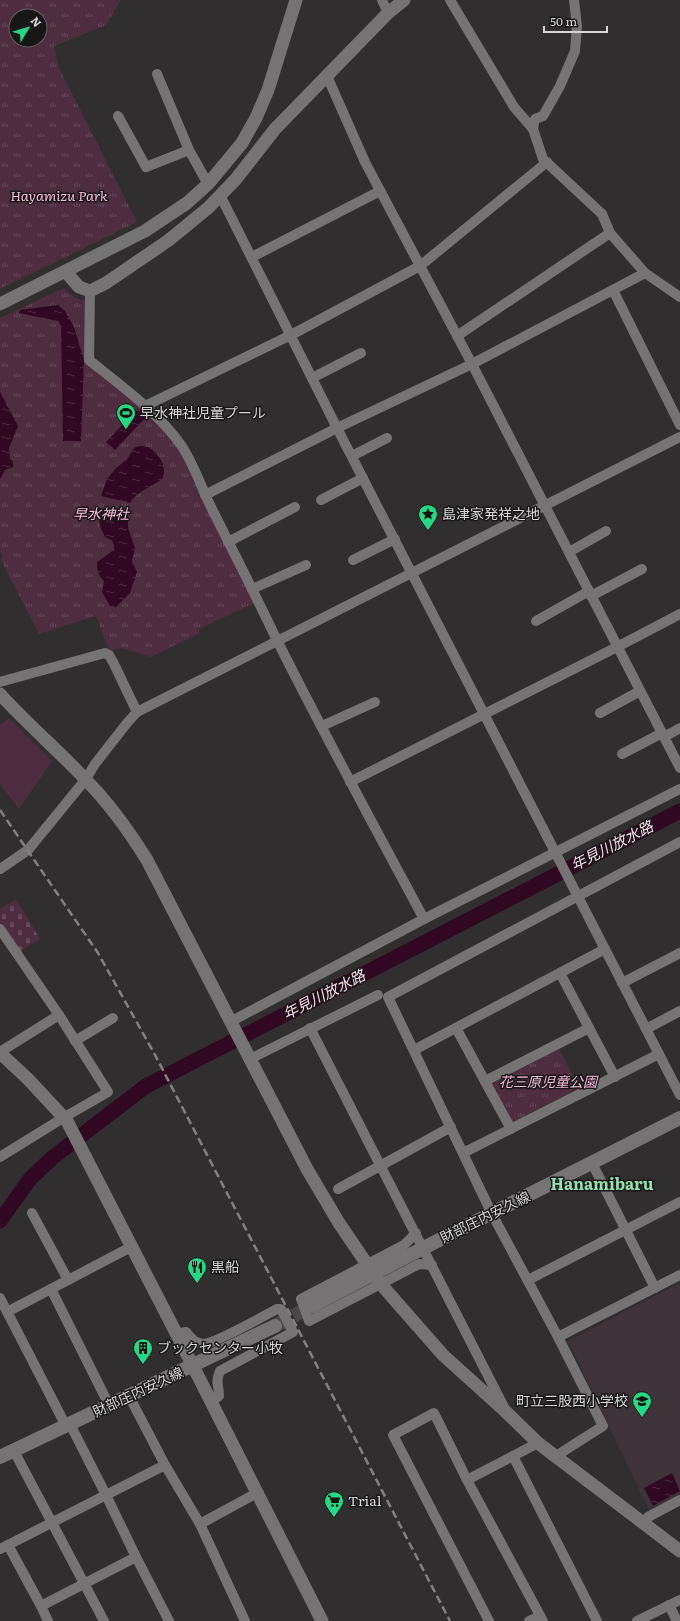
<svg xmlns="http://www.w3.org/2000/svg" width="680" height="1621" font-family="Literata,'Noto Sans JP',serif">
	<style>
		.built { fill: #3d3338 }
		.green { fill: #4e2d3f }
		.cemetery { fill: url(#cemetery-stones) }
		.park { fill: url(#park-tufts); fill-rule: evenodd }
		.water { fill: url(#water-ripples) }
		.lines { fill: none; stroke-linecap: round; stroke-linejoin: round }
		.river { stroke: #300821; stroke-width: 15 }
		.secondary-tunnel { stroke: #4a4748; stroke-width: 14; stroke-dasharray: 14 7; stroke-linecap: butt }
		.minor { stroke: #767375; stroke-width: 10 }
		.tertiary { stroke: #767375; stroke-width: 13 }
		.secondary { stroke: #767375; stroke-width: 14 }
		.rail { stroke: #828081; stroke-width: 2.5; stroke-dasharray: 8 4; stroke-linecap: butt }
		.labels { text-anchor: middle; stroke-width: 3; stroke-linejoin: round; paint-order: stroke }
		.park-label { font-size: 14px; font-style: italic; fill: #fabcdc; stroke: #181617 }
		.poi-label { font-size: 14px; fill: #d8d6d7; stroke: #181617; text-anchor: start }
		.street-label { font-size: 14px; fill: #d8d6d7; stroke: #181617 }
		.water-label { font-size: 15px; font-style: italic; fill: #fadaea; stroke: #181617 }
		.quarter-label { font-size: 16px; font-weight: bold; fill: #96e1b2; stroke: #181617 }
	</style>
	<defs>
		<pattern id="cemetery-stones" width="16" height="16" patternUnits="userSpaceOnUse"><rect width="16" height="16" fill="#4e2d3f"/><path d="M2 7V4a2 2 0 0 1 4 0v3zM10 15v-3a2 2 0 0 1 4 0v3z" fill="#674b5a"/></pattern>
		<pattern id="park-tufts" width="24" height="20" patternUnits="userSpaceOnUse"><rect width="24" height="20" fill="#4e2d3f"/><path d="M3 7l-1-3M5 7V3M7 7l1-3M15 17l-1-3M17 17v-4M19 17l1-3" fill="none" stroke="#674b5a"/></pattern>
		<pattern id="water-ripples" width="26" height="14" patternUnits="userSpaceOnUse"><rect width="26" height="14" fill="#300821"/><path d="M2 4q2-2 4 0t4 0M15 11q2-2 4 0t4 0" fill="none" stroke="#4d2b40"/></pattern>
	</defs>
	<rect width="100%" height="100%" fill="#312e2f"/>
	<path class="built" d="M680,1283V1495L649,1510L568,1341Z"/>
	<path class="green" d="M9,718L52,761L19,809L0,784V725Z"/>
	<path class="cemetery" d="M16,899L40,939L19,952L0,924V909Z"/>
	<g class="park">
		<path d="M0,0H121L106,25L54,46L59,68L137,222L0,289ZM16,16H40V40H16Z"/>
		<path d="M64,288C71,296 77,300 88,301L86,356L129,395L178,445L192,470L256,602L199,629L200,633L151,657L122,648L109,651L96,616L39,634L1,560L2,555L0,552V318Z"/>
		<path d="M559,1049L582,1092L514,1128L491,1084Z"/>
	</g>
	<g class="water">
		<path d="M58,305L65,311L74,327L84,360L81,441H63L61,326L58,321L19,313L20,310Z"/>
		<path d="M0,392L18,426L9,448L10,459L13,461V467L5,470L0,479Z"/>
		<path d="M138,409L146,417L115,450L106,442Z"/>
		<path d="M141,446L148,447C159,454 167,465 163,478C152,487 138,490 130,503L101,496L107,479L115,469L127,459L135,447Z"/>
		<path d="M98,508L128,516V528L135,548L132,561L137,572L130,593L116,607L110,606L102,592L104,581C98,575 97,571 97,562L114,550V546L112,540L105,537L100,526Z"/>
		<path d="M672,1473L680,1491L653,1506L644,1488Z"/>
	</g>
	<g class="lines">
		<path class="river" d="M0,1221L30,1179L52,1158L146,1086L680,811"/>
		<path class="secondary-tunnel" d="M275,1326L312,1306"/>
		<g class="minor">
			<path d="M382,0L388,13"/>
			<path d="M450,0L514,107L533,129"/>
			<path d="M574,0L577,26L575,51L560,86L543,116L535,119L533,129L543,159L602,214L610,233L645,273L680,297"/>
			<path d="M157,74L189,150L208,184"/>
			<path d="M327,76L365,162L472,364L680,768"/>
			<path d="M118,116L146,167L189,150"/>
			<path d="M220,195L337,428L680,1095"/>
			<path d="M252,257L380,191"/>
			<path d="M613,290L680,425"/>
			<path d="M90,291L89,360C119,384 159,413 181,445C194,464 201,487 211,507C232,549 253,590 273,632C321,729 373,824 424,919"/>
			<path d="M457,336L610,233"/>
			<path d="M312,378L361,353"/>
			<path d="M145,406L291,335L420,266L547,162"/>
			<path d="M352,456L387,438"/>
			<path d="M205,495L337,428L472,364L645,273"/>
			<path d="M321,500L363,478"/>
			<path d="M228,542L295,507"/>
			<path d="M569,552L606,531"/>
			<path d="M353,560L395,539"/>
			<path d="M252,589L306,565"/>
			<path d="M591,596L642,569"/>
			<path d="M536,621L589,591"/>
			<path d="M0,682L105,653L109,655L113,662L137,712"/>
			<path d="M600,713L640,691"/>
			<path d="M322,726L375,702"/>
			<path d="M664,737L680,728"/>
			<path d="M622,754L662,733"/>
			<path d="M350,782L617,647L680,614"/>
			<path d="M0,869L28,850L86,779L95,764L127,723L137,712L680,437"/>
			<path d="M0,929L59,1015L108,1092L63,1118L0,1157"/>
			<path d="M560,973L615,1077"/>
			<path d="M622,983L680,953"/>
			<path d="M230,1022L424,919L680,789"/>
			<path d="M310,1028L504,1407"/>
			<path d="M456,1028L511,1129"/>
			<path d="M646,1029L680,1011"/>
			<path d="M75,1041L113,1018"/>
			<path d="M414,1050L605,949"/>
			<path d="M0,1052L59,1015"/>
			<path d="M250,1059L378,995"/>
			<path d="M485,1081L589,1028"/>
			<path d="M463,1153L659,1054"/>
			<path d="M592,1163L655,1288"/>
			<path d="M338,1189L451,1127"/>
			<path d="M32,1213L68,1280"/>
			<path d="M416,1233L404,1245L301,1299L309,1321L419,1264L432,1265"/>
			<path d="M528,1280L680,1202"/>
			<path d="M51,1289L109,1405"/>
			<path d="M0,1298L66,1426"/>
			<path d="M7,1312L131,1247"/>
			<path d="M177,1334L186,1332C191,1338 194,1343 203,1344C214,1344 264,1316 277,1309H281L293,1332L220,1371C215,1383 219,1385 219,1396L211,1402"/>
			<path d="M558,1337L680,1275"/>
			<path d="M129,1396L165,1465"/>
			<path d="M14,1451L104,1621"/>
			<path d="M513,1456L597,1621"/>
			<path d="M556,1456L603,1426L558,1337L492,1214L388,997L680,842"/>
			<path d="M467,1480L538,1443"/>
			<path d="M200,1524L245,1621"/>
			<path d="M645,1524L648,1517L680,1500"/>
			<path d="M8,1545L41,1606"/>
			<path d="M0,1549L106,1495L70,1424"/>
			<path d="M136,1557L169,1621"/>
			<path d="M669,1605L677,1621"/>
			<path d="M48,1621L41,1606L136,1557L106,1495L165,1465L200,1524L257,1493"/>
			<path d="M489,1621L393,1435L434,1413L467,1480L543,1621"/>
			<path d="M529,1621L540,1616"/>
			<path d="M637,1621L680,1600"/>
		</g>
		<g class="tertiary">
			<path d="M66,272L79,287L90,291L106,283L169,240L208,208L236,179L275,129L388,13L404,0"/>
			<path d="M0,304L145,231L187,203L208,184L242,143L256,118L268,90L296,0"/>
			<path d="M0,694C27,724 58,750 85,779C109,803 129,831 147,860L307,1169L339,1223L379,1282L443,1355L505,1411L538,1443L680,1551"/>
			<path d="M0,1053L28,1079L67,1121L193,1366L322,1621"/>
		</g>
		<g class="secondary">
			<path d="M312,1306C434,1241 557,1181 680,1118"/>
			<path d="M0,1457L275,1326"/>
		</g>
		<path class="rail" d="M0,810L98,953L154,1053L450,1621"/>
	</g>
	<defs>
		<symbol id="stadium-pin" viewBox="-11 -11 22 30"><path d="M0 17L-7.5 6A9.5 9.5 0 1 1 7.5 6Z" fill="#25d886" stroke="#181617"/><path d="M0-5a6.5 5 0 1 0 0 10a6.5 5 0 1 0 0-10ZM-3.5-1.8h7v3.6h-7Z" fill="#111"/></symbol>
		<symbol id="sight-pin" viewBox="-11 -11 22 30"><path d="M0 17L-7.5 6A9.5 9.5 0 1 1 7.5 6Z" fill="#25d886" stroke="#181617"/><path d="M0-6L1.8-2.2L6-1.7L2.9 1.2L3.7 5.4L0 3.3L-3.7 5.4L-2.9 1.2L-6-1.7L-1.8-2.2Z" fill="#111"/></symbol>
		<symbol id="restaurant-pin" viewBox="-11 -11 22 30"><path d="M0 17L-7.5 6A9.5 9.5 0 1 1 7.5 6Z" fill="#25d886" stroke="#181617"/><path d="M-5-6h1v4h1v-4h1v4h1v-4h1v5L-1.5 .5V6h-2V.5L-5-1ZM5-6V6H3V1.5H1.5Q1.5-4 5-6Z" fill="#111"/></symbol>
		<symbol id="building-pin" viewBox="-11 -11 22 30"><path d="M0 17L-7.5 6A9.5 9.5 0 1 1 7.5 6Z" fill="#25d886" stroke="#181617"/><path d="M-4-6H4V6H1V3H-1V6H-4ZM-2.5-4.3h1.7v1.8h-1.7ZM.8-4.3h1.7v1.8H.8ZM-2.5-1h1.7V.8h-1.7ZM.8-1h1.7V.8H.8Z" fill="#111"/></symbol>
		<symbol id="school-pin" viewBox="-11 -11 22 30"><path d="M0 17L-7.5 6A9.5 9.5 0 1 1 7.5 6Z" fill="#25d886" stroke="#181617"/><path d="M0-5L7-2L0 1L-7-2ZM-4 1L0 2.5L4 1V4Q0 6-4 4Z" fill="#111"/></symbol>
		<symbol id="supermarket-pin" viewBox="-11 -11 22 30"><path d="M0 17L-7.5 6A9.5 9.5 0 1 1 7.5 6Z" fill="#25d886" stroke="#181617"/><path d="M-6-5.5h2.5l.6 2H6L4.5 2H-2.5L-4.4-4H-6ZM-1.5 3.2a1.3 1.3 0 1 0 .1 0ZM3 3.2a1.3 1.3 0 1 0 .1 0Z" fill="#111"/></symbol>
	</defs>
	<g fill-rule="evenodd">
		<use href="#stadium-pin" x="115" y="402" width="22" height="30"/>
		<use href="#sight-pin" x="417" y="503" width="22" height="30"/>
		<use href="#restaurant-pin" x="186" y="1256" width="22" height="30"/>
		<use href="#building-pin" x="132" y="1337" width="22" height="30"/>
		<use href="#school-pin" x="631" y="1390" width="22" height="30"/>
		<use href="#supermarket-pin" x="323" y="1490" width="22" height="30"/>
	</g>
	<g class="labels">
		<g class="park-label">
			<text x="59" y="201">Hayamizu Park</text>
			<text x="101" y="519">早水神社</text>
			<text x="548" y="1087">花三原児童公園</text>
		</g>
		<g class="poi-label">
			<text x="140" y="418">早水神社児童プール</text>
			<text x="442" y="519">島津家発祥之地</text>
			<text x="211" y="1272">黒船</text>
			<text x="157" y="1353">ブックセンター小牧</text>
			<text x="628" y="1406" text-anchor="end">町立三股西小学校</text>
			<text x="348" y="1506">Trial</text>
		</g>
		<g class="street-label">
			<text transform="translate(485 1217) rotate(-26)" y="5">財部庄内安久線</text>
			<text transform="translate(138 1392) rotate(-25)" y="5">財部庄内安久線</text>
		</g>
		<g class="water-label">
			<text transform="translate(612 846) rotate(-27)" y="5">年見川放水路</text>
			<text transform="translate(324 995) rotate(-27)" y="5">年見川放水路</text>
		</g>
		<g class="quarter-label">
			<text x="602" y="1190">Hanamibaru</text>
		</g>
	</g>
	<g transform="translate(28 28) rotate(52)"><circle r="19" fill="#181617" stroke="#656364"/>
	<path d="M0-3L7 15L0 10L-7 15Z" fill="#25d886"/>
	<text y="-6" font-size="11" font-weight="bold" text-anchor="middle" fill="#d8d6d7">N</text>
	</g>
	<path d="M544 26v6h63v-6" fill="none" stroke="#d8d6d7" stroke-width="2"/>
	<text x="550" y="26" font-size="12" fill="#d8d6d7" stroke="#181617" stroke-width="3" paint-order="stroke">50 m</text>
</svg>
